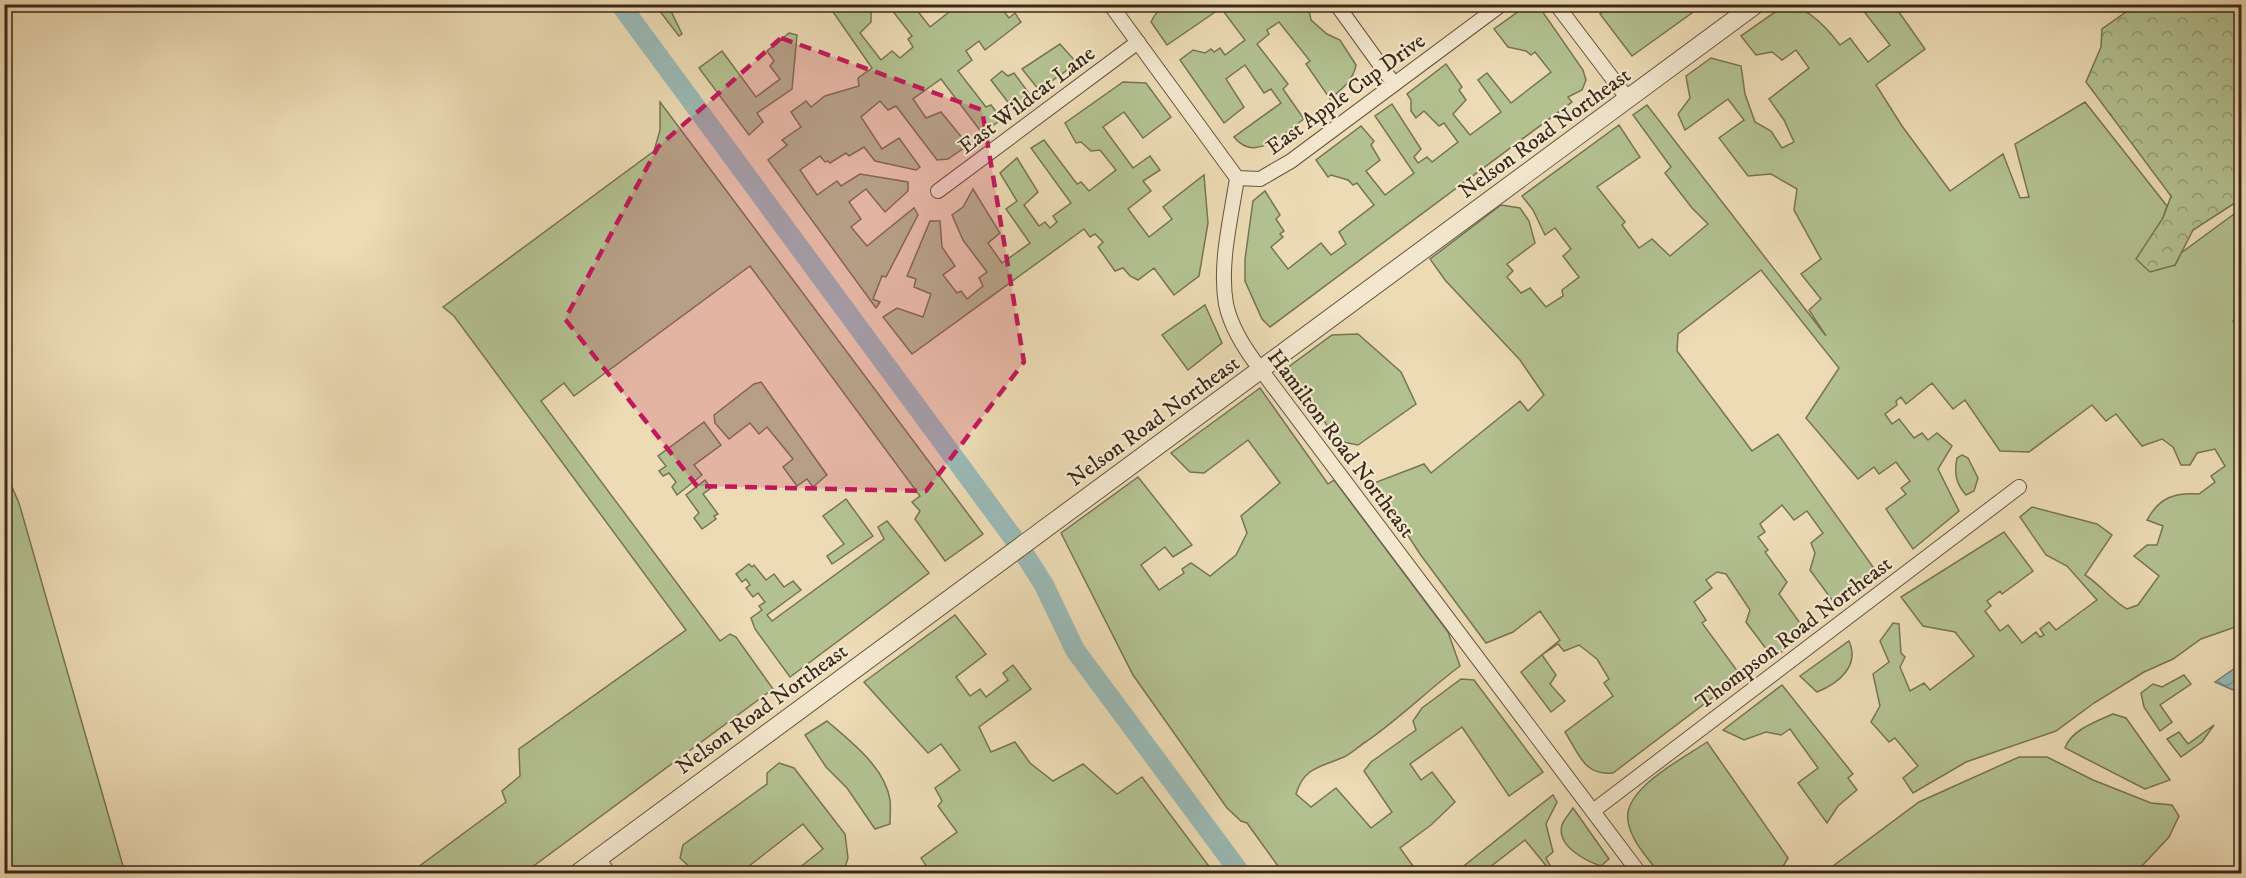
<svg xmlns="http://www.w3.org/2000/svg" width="2246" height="878" font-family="'IM FELL DW Pica',serif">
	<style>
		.green { fill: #b3c191; stroke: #777455; stroke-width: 1.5 }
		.forest { fill: url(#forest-crowns); stroke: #777455; stroke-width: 1.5 }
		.water { fill: url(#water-waves); stroke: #747f77; stroke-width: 1.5 }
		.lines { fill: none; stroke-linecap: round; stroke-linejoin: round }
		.canal { stroke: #9ab9b5; stroke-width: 20 }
		.minor-casing { stroke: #675540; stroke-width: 16 }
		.tertiary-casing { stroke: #675540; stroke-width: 20 }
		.minor { stroke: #f3e8cf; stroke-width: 14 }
		.tertiary { stroke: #f3e8cf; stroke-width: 18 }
		.marked { fill: #c2185b; fill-opacity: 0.2; stroke: #c2185b; stroke-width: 4.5; stroke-dasharray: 12 8; stroke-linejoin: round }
		.labels { text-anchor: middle; stroke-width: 4.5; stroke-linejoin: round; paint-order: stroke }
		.street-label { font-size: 22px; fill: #3b2819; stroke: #f3e8cf }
	</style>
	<defs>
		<pattern id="forest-crowns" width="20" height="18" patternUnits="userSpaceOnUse" patternTransform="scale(1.5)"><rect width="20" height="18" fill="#b3c191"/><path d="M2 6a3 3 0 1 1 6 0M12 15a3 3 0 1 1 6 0" fill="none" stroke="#939d76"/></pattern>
		<pattern id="water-waves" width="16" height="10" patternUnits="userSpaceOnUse" patternTransform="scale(1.5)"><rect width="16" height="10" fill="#9ab9b5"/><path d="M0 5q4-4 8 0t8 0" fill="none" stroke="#7f9692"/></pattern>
	</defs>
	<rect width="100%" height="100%" fill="#ecdbb5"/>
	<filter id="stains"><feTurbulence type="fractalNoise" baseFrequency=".00333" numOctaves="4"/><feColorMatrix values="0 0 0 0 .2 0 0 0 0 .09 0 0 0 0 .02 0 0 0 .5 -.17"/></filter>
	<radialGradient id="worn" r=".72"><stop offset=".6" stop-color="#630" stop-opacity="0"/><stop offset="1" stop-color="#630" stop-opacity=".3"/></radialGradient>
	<g class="green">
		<path d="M835,4L871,5V22L860,33L881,60L892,51L900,58L913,47L908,39L912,36L888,5H913L930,27L958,5H986L989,8L999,5L1009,18L1015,13L1021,22L985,50L979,41L966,51L972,60L958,71L986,107L991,105L1002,119L982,133L941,79L913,99L926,118L941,112L968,145L948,159L937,160L896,106L888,110L880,101L861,117L882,149L899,138L920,167L916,170L875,161L864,147L849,156L846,153L830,163L828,161L825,162L820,156L800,170L817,195L837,181L841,186L860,174L908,182V191L885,212L866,189L849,202L861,219L851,227L867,246L914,208L918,215L886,277L882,276L873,299L880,302L876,308L768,160L787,145L782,140L801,127L791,112L806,101L811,107L825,96L859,86L858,78L872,68L831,9Z"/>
		<path d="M655,5H668L682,34L679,36Z"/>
		<path d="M1195,5H1308L1311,20L1327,34L1340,40L1356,65C1353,81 1342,89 1330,99L1306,64L1310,61L1279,22L1267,30L1269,34L1257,44L1288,84L1283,89L1304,119C1284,133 1255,164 1234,137L1281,103L1271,89L1264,93L1245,65L1226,79L1244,107L1224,123L1180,60L1193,50L1205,53L1211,49L1214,52L1220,48L1225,55L1245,40L1221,8L1167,45L1151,22C1158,6 1168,4 1185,5L1189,9Z"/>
		<path d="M1534,5L1540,8L1583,70L1586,80L1582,90L1568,97L1572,102L1270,327L1262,319L1245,281V259L1253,201L1265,191L1280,215L1276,219L1284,231L1280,234L1283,237L1271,247L1288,269L1321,243L1331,255L1346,244L1339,232L1374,205L1357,183L1353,185L1348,180L1331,175L1328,177L1316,160L1361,126L1374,141L1371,145L1380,160L1366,171L1385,195L1414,173L1375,116L1392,104L1421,149L1414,157L1418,163L1427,157L1432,162L1458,142L1444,123L1439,126L1424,111L1416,118L1411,111V100L1407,94L1446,64L1462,87L1459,90L1466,100L1453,114L1470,135L1501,112L1478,80L1487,73L1511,103L1551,72L1535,52L1531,55L1526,51L1508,47L1494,29L1526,6Z"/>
		<path d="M1612,5V4L1703,5L1632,56L1600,14Z"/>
		<path d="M1785,5C1806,5 1827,28 1840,45L1850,38L1868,62L1890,45L1859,5H1894L1925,49L1876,85L1902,126L1950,191L2003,154L2020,198L2029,197L2015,144L2085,102L2167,206L2163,218L2175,265L2181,253L2241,209V314L2233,321L2242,332L2241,625L2201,639L2173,659L2144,672L2094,703L2056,731L1966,762L1913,793L1903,778L1918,766L1895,738L1889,742L1871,722L1880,706L1873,674L1889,662L1880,641L1893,623L1899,624L1901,653L1905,657L1900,667L1910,691L1924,683L1930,690L1974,656L1955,632L1923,626L1901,597L2004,532L2033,571L2002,594L2000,591L1987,601L1991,606L1985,611L2000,631L2008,625L2022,643L2036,632L2040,637L2044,635L2040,629L2049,622L2056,630L2097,600L2067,566L2046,555L2020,517L2032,507L2097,524L2112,535L2085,575C2101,585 2111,600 2127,609L2138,605L2159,576L2134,556L2147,545H2157L2163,526L2147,520C2159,498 2174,492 2199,494L2215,482L2211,476L2225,466L2215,449L2197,453L2190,465H2181L2173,447L2162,439L2142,446L2116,414L2106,421L2092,405L2029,452L2000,451L1965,400L1953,409L1932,383L1906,404L1901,397L1896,401L1897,405L1885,414L1892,424L1899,419L1914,438L1922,433L1928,440L1937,433L1952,446L1938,469L1959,511L1913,549L1886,509L1906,494L1901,488L1910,481L1896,462L1879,474L1874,467L1858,479L1806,418L1839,368L1761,270L1678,334L1677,351L1752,451L1778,434L1873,567L1864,581L1835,604L1810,570L1815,553L1811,543L1823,533L1807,511L1794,520L1782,505L1760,524L1765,532L1758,537L1768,550L1765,552L1787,582L1779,594L1805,630L1795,642L1773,658L1746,622L1750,610L1726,574L1717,572L1706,580L1712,588L1694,602L1706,620L1702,623L1741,676L1613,773C1584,776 1579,754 1565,732L1613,696L1604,683L1609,679L1597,659L1579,645L1564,651L1558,644L1542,655L1556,675L1550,684L1565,701L1551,712L1521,672L1560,640L1540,611L1513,632L1486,643L1420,554L1374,483L1424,464L1431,473L1520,401L1528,411L1544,395L1520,360L1445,280L1430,259L1501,205L1520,208L1529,221L1535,243L1507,264L1513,271L1507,277L1521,293L1530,288L1546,307L1563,296L1562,290L1579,277L1563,256L1571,249L1555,228L1545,235L1533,210L1522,196L1619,125L1640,157L1597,187L1625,222L1622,225L1639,248L1652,239L1670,256L1708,224L1692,208L1665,173L1671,167L1633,115L1647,105L1826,336L1809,310L1821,299L1801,274L1821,259L1794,210L1797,189L1771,174L1748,176L1719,138L1744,120L1728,99L1685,130L1678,114L1690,98L1686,76L1711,58L1741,66L1745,94L1755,122L1771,131L1782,148L1794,142L1784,120L1769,99L1809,68L1796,50L1782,60L1772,52L1756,55L1741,36Z"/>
		<path d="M789,33L797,35L792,89L757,113L763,122L749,135L699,68L722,51L756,97L780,79L770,66L774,61L767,51Z"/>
		<path d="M1060,44L1077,63L1039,90L1022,69Z"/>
		<path d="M1002,71L1008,76L1014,73L1031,96L1014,110L991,80Z"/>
		<path d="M1123,82L1146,83L1171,117L1143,138L1124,112L1103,127L1133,168L1150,156L1160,170L1143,181L1151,191L1128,209L1149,237L1172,219L1163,207L1204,175L1208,223L1199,276L1174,295L1154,268L1138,280L1130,276L1123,268L1115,271L1098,247L1103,242L1095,234L1090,237L1084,229L912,354L883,317L897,308L923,317L931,294L914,287L916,279L907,276L930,221H940L942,247L955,266L943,275L957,293L961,291L967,299L983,286L979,278L987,272L963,240L952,215L963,207L973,189L1000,233L988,243L1002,263L1030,243L1006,209L1017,201L1000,173L1017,158L1038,192L1024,205L1039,226L1045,222L1050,228L1057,222L1053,216L1071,203L1031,148L1044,140L1077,184L1081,182L1089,191L1116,170L1100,150L1091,151L1081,142L1076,143L1065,123Z"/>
		<path d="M660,102L983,534L945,561L915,519L920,511L912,502L920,496L750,266L574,396L564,383L541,401L720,641L730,634L736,637L773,689L524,873H410L506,802L502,791L520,776L519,749L686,630L454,316L443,307L654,151L660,130Z"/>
		<path d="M1205,305L1222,343L1188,370L1162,335Z"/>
		<path d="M1358,334L1401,372L1416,404L1358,445L1338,441L1287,368L1332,335Z"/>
		<path d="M761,382L827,475L813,487L807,479L797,486L783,467L793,459L767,427L759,434L750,423L729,439L715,423L714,415L754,384Z"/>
		<path d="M1260,388L1328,484L1334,480L1448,632L1460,666C1428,690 1400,718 1367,741C1359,746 1352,753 1344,757C1321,767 1304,767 1296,794L1311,807L1336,788L1371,828L1392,812L1364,771L1371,762L1416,730L1413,721L1422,708L1461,679L1474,680L1543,772L1509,796L1462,727L1410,764L1421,780L1432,772L1455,802L1431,825L1400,848L1418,873H1283L1247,823L1241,821L1227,808L1133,675L1061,533L1138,477L1192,545L1173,557L1165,547L1141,565L1159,590L1184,573L1182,569L1191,563L1210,576L1236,555L1247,533L1241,516L1280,483L1248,440L1204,473L1190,472L1171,453Z"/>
		<path d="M704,422L721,445L694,465L702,475L677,495L672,487L676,482L669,473L663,476L659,471L666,466L658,456Z"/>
		<path d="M1962,455L1968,458L1978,478L1974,491L1966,495C1956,484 1954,473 1957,458Z"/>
		<path d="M4,469L19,503L125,873H5V803L12,772L4,744Z"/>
		<path d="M705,480L711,488L703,494L718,514L714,516L716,519L702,529L694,518L699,513L686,495Z"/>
		<path d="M846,499L873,536L832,564L827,556L844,544L823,516Z"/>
		<path d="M887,521L929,573L790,677L755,629L751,618L762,610L759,606L765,602L758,593L753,597L746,588L750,585L746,579L742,582L736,574L749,564L752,567L754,565L766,580L774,574L784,587L793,581L801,590L767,615L772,621L884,539L878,527Z"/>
		<path d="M955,615L986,654L956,677L970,696L980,689L986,697L1008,680L1003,673L1013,665L1031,689L979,727L991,752L1015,742L1030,763L1053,781L1083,764L1117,794L1142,777L1214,873H920L929,870L921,858L957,832L938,806L942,801L935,788L960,770L941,744L928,753L864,682Z"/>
		<path d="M1849,641C1860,666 1839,683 1817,692L1800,676Z"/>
		<path d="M2184,675L2191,684L2160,705L2172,722L2160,731L2144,707L2141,693L2153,684L2162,687Z"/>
		<path d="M1782,685L1853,774L1848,778L1857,790L1838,806L1827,823L1798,783L1818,768L1790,729L1781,735L1766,732L1744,740L1723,730Z"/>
		<path d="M2113,714L2126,718L2170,780L2145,789L2065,748C2071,730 2097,721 2113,714Z"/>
		<path d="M827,721C850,741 885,767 890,800C891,807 890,816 890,824L875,829L847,788L826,767L805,735Z"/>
		<path d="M2214,725L2202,742L2181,757L2167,739L2179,732L2188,744Z"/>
		<path d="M1707,742L1788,858L1779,873H1659C1648,858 1631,841 1628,821C1622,789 1684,758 1707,742Z"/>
		<path d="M2019,757H2047L2093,780L2151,803L2172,805L2179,816L2169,837L2141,867V873L1825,872L1919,802Z"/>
		<path d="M779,763L794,768L845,834L848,858L843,873L794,872L823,849L803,824L740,873H696L680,858L683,845L767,784V773Z"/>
		<path d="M1553,795L1557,802L1546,824L1553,852L1546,858L1551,867L1565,868L1570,873H1552L1525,840L1485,871L1486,873H1455Z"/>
		<path d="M1573,808L1609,859L1601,866C1586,861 1556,846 1562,825C1564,819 1570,813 1573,808Z"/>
	</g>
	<path class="forest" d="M2136,5H2241V199L2193,230L2175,265L2150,272L2136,259L2163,218L2171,196L2086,82L2101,47L2102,29Z"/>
	<path class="water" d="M2241,664V686L2233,690L2215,682Z"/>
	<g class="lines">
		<path class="canal" d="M620,4L1020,547L1044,585L1075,650L1241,874"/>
		<defs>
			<g id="minor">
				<path d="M1110,4L1237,178C1231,218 1219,264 1226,304C1231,328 1246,351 1261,370L1640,874"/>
				<path d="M1556,4L1628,99"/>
				<path d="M1337,5L1394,84"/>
				<path d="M1237,178L1260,179L1291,161L1502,4"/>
				<path d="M938,191L1138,42"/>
				<path d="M1593,811L2019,487"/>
				<path d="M598,858L609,874"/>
			</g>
			<path id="tertiary" d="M577,874L1756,4"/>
		</defs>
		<use href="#minor" class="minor-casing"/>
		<use href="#tertiary" class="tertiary-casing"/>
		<use href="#minor" class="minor"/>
		<use href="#tertiary" class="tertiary"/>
	</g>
	<path class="marked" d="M781,38L982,110L1024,362L926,491L697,486L565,319L658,147Z"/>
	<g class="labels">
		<g class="street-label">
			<text transform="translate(1345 93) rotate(-36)" y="8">East Apple Cup Drive</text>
			<text transform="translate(1026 99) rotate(-37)" y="8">East Wildcat Lane</text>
			<text transform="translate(1544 132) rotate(-36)" y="8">Nelson Road Northeast</text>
			<text transform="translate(1153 420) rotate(-36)" y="8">Nelson Road Northeast</text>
			<text transform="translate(1342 443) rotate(53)" y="8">Hamilton Road Northeast</text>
			<text transform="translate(1793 632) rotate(-37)" y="8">Thompson Road Northeast</text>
			<text transform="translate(761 708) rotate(-36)" y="8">Nelson Road Northeast</text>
		</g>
	</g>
	<rect width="2246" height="878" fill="none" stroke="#ecdbb5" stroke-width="24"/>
	<rect x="6" y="6" width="2234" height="866" fill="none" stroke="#3b2819" stroke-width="3"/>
	<rect x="12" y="12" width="2222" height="854" fill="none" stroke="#3b2819" stroke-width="1.5"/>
	<rect width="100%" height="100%" filter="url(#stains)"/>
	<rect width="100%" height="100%" fill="url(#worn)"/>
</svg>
